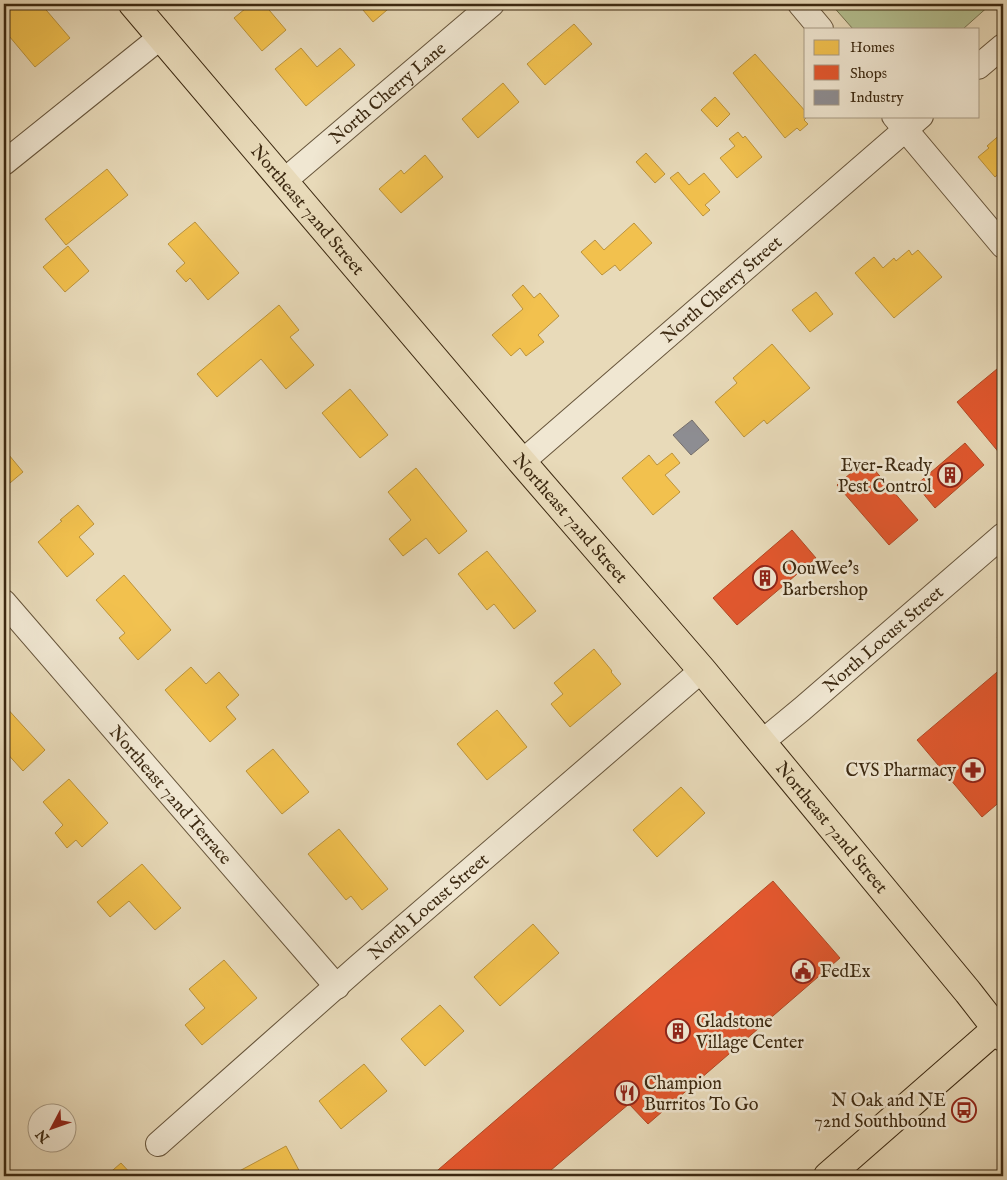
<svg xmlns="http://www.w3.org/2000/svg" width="1007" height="1180" font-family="'IM FELL English',serif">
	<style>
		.green { fill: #b4c091; stroke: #787451 }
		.homes { fill: #f2c14e; stroke: #bb933c }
		.shops { fill: #e4572e; stroke: #b24925 }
		.industry { fill: #8d8d92; stroke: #756f6b }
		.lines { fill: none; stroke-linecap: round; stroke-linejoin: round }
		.minor-casing { stroke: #67553b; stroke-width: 26 }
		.major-casing { stroke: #3c2911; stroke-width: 30 }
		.minor { stroke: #f0e7d2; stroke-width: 24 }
		.major { stroke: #e8dab9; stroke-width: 28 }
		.labels { text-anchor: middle; stroke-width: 5; stroke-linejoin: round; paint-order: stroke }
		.street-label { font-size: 18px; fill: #3c2911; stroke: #f0e7d2 }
		.poi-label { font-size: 18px; fill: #3c2911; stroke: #f0e7d2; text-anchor: start }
	</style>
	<rect width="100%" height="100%" fill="#e8dab9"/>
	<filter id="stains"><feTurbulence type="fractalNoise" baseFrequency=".004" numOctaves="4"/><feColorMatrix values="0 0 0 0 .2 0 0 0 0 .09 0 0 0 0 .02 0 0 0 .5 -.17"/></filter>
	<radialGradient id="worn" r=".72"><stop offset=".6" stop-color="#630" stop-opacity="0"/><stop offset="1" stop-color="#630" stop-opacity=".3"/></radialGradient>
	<path class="green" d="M831,4H991L963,29H853Z"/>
	<g class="homes">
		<path d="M10,4H41L70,38L35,67L4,30V9Z"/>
		<path d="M251,4H264L286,30L262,51L234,18Z"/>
		<path d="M358,4H394L373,22Z"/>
		<path d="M574,24L592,44L545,85L527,64Z"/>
		<path d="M301,48L317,67L340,48L355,65L306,106L275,69Z"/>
		<path d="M755,54L806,112V116H808L804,120L808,124L800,131L797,128L785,138L733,73Z"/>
		<path d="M503,83L519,102L478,138L462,119Z"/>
		<path d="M715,97L730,114L717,127L701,110Z"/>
		<path d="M738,132L743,138L745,136L762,157L737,178L720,158L735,146L729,139Z"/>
		<path d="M1003,132V170L995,177L978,157L989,148L987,146Z"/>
		<path d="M646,153L665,174L655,183L636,162Z"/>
		<path d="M425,155L443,177L401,213L379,189L401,170L404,174Z"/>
		<path d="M107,169L128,195L66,245L45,219Z"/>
		<path d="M678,172L689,185L704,173L720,192L705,205L710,210L703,216L670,178Z"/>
		<path d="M195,222L239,273L208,300L190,278L186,282L176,271L185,263L168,244Z"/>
		<path d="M634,223L652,243L620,271L615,265L602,275L581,252L595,240L604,250Z"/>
		<path d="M68,246L89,271L65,292L43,267Z"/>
		<path d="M909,250L912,255L918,250L942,277L894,318L855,273L874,257L883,268L894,258L896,261Z"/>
		<path d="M523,285L534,298L540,293L559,316L538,335L544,342L526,356L520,348L511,356L492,335L523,309L512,295Z"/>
		<path d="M816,292L833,314L810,332L792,310Z"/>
		<path d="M279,305L299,330L290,337L314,365L286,389L261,359L217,397L197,374Z"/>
		<path d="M772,344L810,388L767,424L764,420L744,437L715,402L737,383L733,378Z"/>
		<path d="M350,389L388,435L360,458L322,413Z"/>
		<path d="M4,449L23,472L4,488Z"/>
		<path d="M672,453L680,463L665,475L680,492L653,515L622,478L649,455L657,465Z"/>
		<path d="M416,468L467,531L439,554L426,538L403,556L389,539L411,520L388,492Z"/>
		<path d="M78,505L94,524L79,537L94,554L67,577L38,542L62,521L60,520Z"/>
		<path d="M487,551L536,611L514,629L494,604L487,610L458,574Z"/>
		<path d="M124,575L171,630L138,660L119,638L125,633L96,600Z"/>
		<path d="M594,649L612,671L611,672L621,684L570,727L551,704L563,694L554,683Z"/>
		<path d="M191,667L206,684L219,672L239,695L226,707L236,719L210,742L165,690Z"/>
		<path d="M4,705L45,750L23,771L4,750Z"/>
		<path d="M497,710L527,747L487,780L457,744Z"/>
		<path d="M273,749L309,792L282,814L246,771Z"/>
		<path d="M69,779L108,823L82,847L76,840L67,848L55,833L63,825L43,802Z"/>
		<path d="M681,787L705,813L657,857L633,830Z"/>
		<path d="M339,829L388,889L362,910L351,896L346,900L308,854Z"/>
		<path d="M142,864L181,908L155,930L129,901L110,917L97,902Z"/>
		<path d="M533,924L559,953L500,1006L474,977Z"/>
		<path d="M224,960L257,998L202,1045L185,1025L205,1008L189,989Z"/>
		<path d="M440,1005L464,1031L425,1066L401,1039Z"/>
		<path d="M364,1064L387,1091L341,1129L319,1101Z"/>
		<path d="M286,1146L302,1176H230Z"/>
		<path d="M121,1163L133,1176H106Z"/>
	</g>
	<g class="shops">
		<path d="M1003,364V454L1001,455L957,402Z"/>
		<path d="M965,443L984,465L935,508L916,485Z"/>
		<path d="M866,460L918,520L889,545L837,485Z"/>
		<path d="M792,530L816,558L737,625L713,598Z"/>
		<path d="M1003,632V644L997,637Z"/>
		<path d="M1003,667V799L982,817L917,740Z"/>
		<path d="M773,881L840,958L648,1124L629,1104L544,1176H431Z"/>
	</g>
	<path class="industry" d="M692,420L709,440L691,455L673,435Z"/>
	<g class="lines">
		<defs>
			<g id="minor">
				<path d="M800,4L821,29"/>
				<path d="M978,67L1003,46"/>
				<path d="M894,116L1003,246"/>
				<path d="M4,163L162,36"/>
				<path id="s1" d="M284,181L492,4"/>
				<path id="s2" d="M522,462L921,116"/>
				<path id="s3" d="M4,602L337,987"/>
				<path id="s4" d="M762,742L802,709L1003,535"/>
				<path id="s5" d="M158,1144L359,966L702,670"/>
			</g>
			<g id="major">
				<path id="s6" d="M133,4L522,462L702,670L968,992L1003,1037"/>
				<path d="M828,1176L1003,1023"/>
			</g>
		</defs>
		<use href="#minor" class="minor-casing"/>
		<use href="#major" class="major-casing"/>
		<use href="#minor" class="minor"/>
		<use href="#major" class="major"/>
	</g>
	<defs>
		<symbol id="building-ring" viewBox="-11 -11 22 22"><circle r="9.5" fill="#f0e7d2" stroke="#8f2418" stroke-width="1.5"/><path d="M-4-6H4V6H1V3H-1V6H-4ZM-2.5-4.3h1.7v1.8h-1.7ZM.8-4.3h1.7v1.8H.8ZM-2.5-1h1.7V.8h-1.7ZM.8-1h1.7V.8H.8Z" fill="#8f2418"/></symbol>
		<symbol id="pharmacy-ring" viewBox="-11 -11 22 22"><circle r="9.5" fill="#f0e7d2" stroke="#8f2418" stroke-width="1.5"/><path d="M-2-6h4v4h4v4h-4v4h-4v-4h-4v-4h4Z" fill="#8f2418"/></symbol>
		<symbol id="civic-ring" viewBox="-11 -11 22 22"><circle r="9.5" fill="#f0e7d2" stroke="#8f2418" stroke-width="1.5"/><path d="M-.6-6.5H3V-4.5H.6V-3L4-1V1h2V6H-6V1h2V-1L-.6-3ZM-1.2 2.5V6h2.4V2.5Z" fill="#8f2418"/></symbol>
		<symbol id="restaurant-ring" viewBox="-11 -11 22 22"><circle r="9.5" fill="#f0e7d2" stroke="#8f2418" stroke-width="1.5"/><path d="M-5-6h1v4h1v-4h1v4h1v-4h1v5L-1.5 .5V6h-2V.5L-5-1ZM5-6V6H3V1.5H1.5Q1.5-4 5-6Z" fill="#8f2418"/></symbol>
		<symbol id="bus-ring" viewBox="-11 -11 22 22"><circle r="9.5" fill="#f0e7d2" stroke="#8f2418" stroke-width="1.5"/><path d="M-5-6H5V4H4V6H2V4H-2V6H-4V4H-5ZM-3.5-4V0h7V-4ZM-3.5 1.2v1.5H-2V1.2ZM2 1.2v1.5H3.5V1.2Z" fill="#8f2418"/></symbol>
	</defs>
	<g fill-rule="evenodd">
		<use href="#building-ring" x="936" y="461" width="28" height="28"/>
		<use href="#building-ring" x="751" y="564" width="28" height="28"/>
		<use href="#pharmacy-ring" x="959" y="756" width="28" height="28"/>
		<use href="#civic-ring" x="789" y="957" width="28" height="28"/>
		<use href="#building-ring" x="664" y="1017" width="28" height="28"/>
		<use href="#restaurant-ring" x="613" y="1079" width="28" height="28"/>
		<use href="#bus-ring" x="950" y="1096" width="28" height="28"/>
	</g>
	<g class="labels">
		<g class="street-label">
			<text dy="6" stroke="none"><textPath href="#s1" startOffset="136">North Cherry Lane</textPath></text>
			<text dy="6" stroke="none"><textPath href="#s6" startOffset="270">Northeast 72nd Street</textPath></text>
			<text dy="6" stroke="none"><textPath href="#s2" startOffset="264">North Cherry Street</textPath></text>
			<text dy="6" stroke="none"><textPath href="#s6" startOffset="675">Northeast 72nd Street</textPath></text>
			<text dy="6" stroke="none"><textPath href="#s4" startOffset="159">North Locust Street</textPath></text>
			<text dy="6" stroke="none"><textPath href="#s3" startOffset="255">Northeast 72nd Terrace</textPath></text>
			<text dy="6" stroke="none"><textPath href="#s6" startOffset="1080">Northeast 72nd Street</textPath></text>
			<text dy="6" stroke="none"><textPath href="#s5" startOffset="360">North Locust Street</textPath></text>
		</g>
		<g class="poi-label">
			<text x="932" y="471" text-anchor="end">Ever-Ready<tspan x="932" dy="21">Pest Control</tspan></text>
			<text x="782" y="574">OouWee's<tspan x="782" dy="21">Barbershop</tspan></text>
			<text x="956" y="776" text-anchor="end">CVS Pharmacy</text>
			<text x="820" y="977">FedEx</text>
			<text x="696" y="1027">Gladstone<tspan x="696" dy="21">Village Center</tspan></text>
			<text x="644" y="1089">Champion<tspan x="644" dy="21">Burritos To Go</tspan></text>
			<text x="946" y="1106" text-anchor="end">N Oak and NE<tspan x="946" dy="21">72nd Southbound</tspan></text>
		</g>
	</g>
	<rect width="1007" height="1180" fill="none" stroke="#e8dab9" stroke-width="20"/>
	<rect x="5" y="5" width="997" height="1170" fill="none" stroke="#3c2911" stroke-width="2.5"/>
	<rect x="10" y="10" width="987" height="1160" fill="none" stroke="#3c2911"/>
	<rect x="804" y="28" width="175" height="90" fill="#f0e7d2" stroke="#a89b85"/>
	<rect x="814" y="40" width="25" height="15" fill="#f2c14e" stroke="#a89b85"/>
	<text x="850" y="52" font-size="15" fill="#3c2911">Homes</text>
	<rect x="814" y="65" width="25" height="15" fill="#e4572e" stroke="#a89b85"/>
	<text x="850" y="78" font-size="15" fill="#3c2911">Shops</text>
	<rect x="814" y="90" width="25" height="15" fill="#8d8d92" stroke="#a89b85"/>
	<text x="850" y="102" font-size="15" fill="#3c2911">Industry</text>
	<g transform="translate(52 1128) rotate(229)"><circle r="24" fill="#f0e7d2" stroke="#a89b85"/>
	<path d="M0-4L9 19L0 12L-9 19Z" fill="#8f2418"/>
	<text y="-8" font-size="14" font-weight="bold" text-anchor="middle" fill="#3c2911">N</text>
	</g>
	<rect width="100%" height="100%" filter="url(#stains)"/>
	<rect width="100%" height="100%" fill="url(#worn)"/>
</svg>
